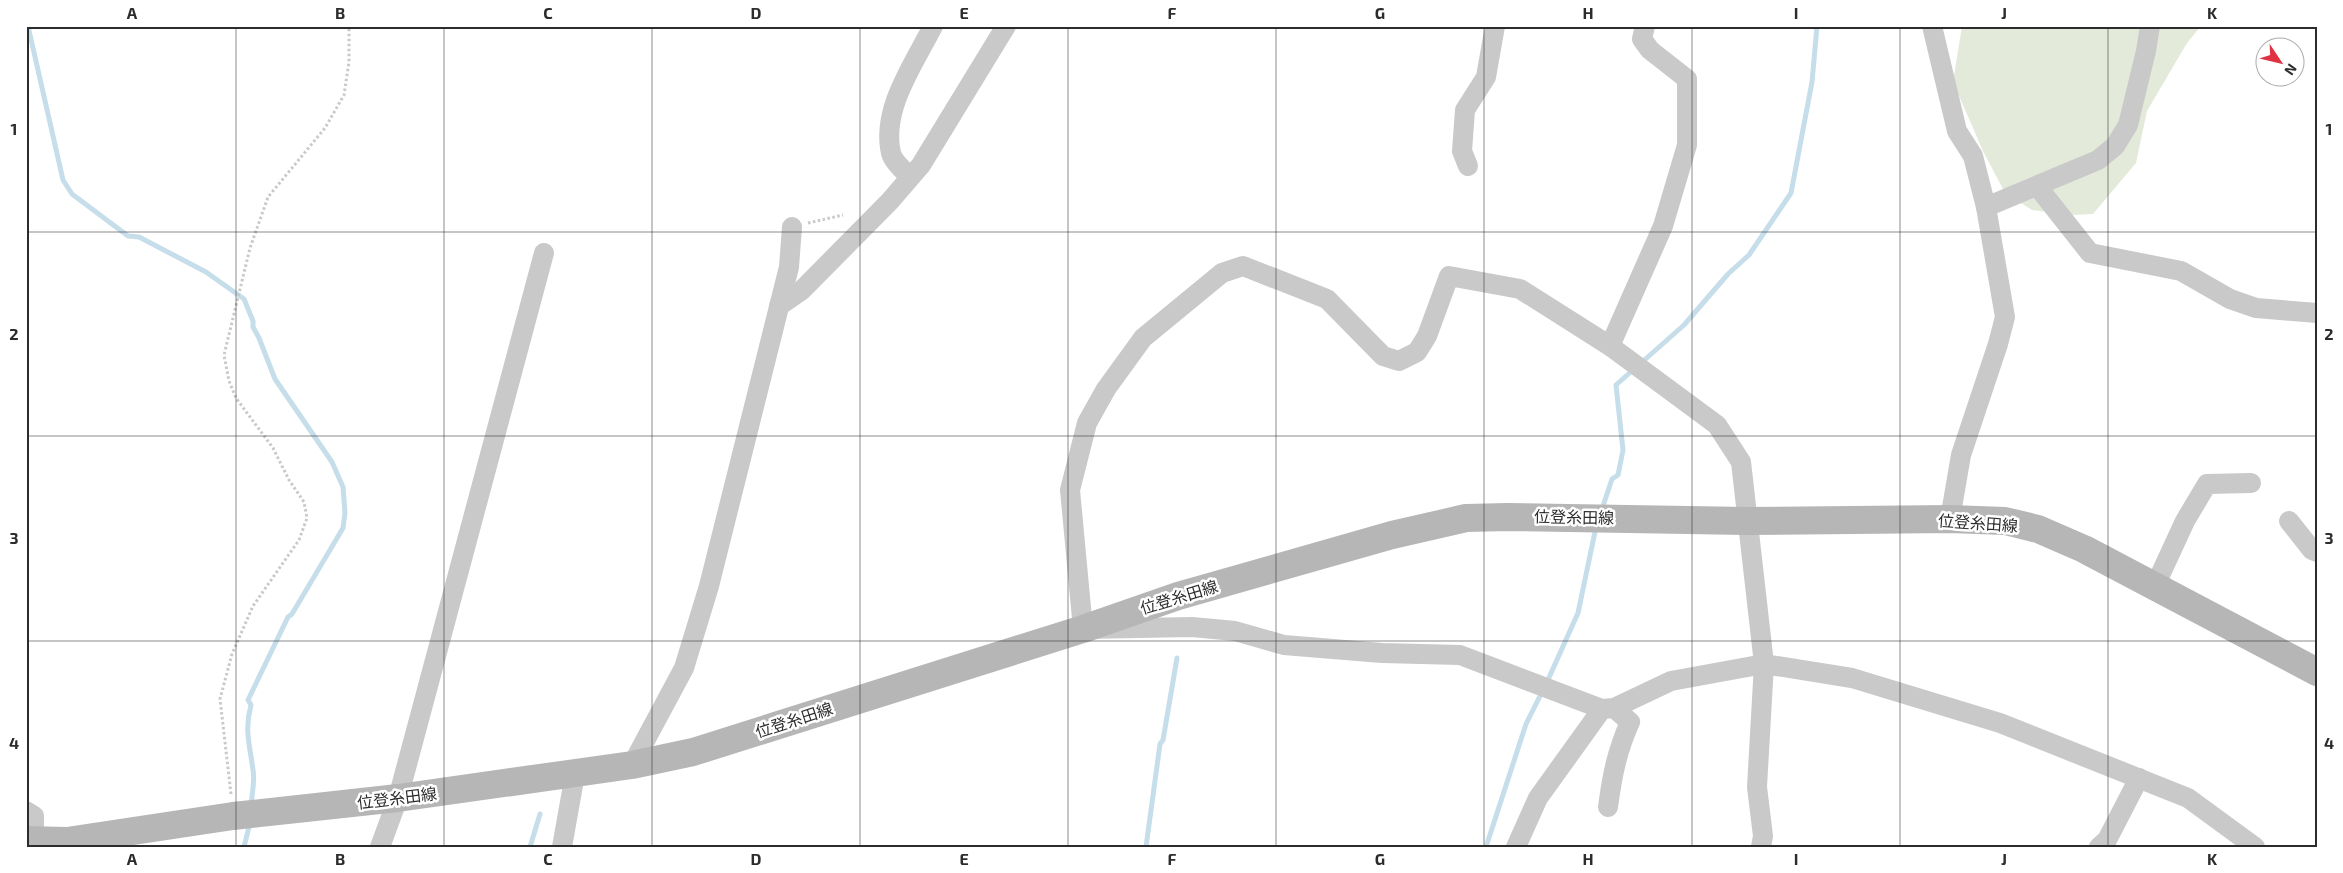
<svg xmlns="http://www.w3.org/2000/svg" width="2343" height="873" font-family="'Exo 2','Noto Sans JP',sans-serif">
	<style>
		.green { fill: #e3eada }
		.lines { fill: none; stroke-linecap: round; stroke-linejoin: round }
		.stream { stroke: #c6ddea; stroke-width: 5 }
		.path { stroke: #c9c9c9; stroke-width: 3; stroke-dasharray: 2.5 2.5; stroke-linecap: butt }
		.minor { stroke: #c9c9c9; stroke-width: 20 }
		.secondary { stroke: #b6b6b6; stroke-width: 28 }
		.grid { fill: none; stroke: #2c2c2c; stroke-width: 1; stroke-opacity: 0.55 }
		.labels { text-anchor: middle; stroke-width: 5; stroke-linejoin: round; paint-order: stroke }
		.street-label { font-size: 16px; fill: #2c2c2c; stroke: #fff }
		.neatline { fill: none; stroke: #2c2c2c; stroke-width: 2 }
		.grid-label { font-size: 16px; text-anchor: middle; font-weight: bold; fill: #2c2c2c }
	</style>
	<rect width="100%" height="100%" fill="#fff"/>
	<path class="green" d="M1962,26H2201L2187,43L2147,111L2136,163L2093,214L2072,215L2032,210L2005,193L1983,151L1953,82Z"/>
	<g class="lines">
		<g class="stream">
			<path d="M28,26L63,180L72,194L128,236L139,237L206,272L244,299L253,321V327L259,338L275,379L332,462L343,487L345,513L343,528L292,614L288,617L248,700L251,705C244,730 250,746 253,770C255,781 252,794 251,805"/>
			<path d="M1641,363L1684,325L1728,274L1749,255L1791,193L1812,82L1817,26"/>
			<path d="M1602,509L1612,479L1618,475L1623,450L1616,385L1634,369"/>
			<path d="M1547,682L1578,613L1596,527"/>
			<path d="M244,847L250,823"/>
			<path d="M530,847L540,814"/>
			<path d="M1146,847L1160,744L1163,740L1177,658"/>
			<path d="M1486,847L1526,724L1542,692"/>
		</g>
		<g class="path">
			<path d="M808,223L843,215"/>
			<path d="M231,794L220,699L232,654L253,606L299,540L307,518L304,502L289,480L273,448L236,398L229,381L224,355L250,248L268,197L325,128L344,95L349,62V26"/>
		</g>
		<g class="minor">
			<path d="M1932,26L1957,131L1973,156L1986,207L2005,317L1998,344L1961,455L1950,519"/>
			<path d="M1468,166L1462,151L1465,110L1486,77L1495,26"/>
			<path d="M910,177C904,171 893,161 891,153C881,109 914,64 933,26"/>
			<path d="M2037,186L2090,253L2181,271L2230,299L2256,308L2317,313"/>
			<path d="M1986,207L2098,160L2115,146L2128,125L2146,51L2150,26"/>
			<path d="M779,306L802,290L890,201L921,165L1006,26"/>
			<path d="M1610,346L1663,226L1687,145V79L1650,50L1642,39L1645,26"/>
			<path d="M2289,521L2312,550L2317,552"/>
			<path d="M2155,586L2185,521L2207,484L2251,483"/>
			<path d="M632,765L684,668L709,586L789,267L792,227"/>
			<path d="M1608,807C1612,776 1617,751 1630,722L1614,708"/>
			<path d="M26,811L34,816V840"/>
			<path d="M380,847L398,798L544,253"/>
			<path d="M562,847L575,774"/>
			<path d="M1516,847L1538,798L1602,709"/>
			<path d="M1761,847L1763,836L1757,787L1764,664L1741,462L1717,425L1610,346L1520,289L1449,276L1427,336L1417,352L1399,361L1383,356L1327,299L1243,266L1222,273L1143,338L1106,389L1087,423L1070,490L1083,629L1192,627L1235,631L1284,645L1382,653L1460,655L1602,709L1614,708L1671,681L1764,664L1852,678L2000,723L2188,798L2255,847"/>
			<path d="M2099,847L2107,840L2139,778"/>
		</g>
		<path class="secondary" d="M26,840L67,841L233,816L398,798L632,765L693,752L1083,629L1178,596L1392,535L1466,518L1508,517L1747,521L1950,519L2005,521L2038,529L2084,549L2317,672"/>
	</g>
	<path class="grid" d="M236,26V847M444,26V847M652,26V847M860,26V847M1068,26V847M1276,26V847M1484,26V847M1692,26V847M1900,26V847M2108,26V847M26,232H2317M26,436H2317M26,641H2317"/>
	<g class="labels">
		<g class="street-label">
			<text transform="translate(1574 517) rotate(1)" y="6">位登糸田線</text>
			<text transform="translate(1978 523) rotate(4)" y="6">位登糸田線</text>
			<text transform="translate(1179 597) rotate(-17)" y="6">位登糸田線</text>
			<text transform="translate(794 720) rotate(-18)" y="6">位登糸田線</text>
			<text transform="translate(397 798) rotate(-7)" y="6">位登糸田線</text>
		</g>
	</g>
	<rect width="2343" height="873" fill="none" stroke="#ffffff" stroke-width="55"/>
	<g transform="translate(2280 62) rotate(125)"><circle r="24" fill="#ffffff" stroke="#ababab"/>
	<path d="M0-4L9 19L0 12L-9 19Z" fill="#e03242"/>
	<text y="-8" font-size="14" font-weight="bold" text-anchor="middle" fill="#2c2c2c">N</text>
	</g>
	<rect x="28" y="28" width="2288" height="818" class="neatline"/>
	<g class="grid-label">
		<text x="132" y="19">A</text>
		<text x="340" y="19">B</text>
		<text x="548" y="19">C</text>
		<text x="756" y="19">D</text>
		<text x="964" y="19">E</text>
		<text x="1172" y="19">F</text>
		<text x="1380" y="19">G</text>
		<text x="1588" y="19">H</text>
		<text x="1796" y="19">I</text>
		<text x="2004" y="19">J</text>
		<text x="2212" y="19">K</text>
		<text x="14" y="135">1</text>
		<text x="2329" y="135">1</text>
		<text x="14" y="340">2</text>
		<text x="2329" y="340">2</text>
		<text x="14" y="544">3</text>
		<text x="2329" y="544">3</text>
		<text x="14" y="749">4</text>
		<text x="2329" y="749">4</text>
		<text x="132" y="865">A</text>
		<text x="340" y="865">B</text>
		<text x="548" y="865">C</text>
		<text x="756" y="865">D</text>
		<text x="964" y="865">E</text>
		<text x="1172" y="865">F</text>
		<text x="1380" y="865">G</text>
		<text x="1588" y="865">H</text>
		<text x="1796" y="865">I</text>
		<text x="2004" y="865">J</text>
		<text x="2212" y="865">K</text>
	</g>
</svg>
